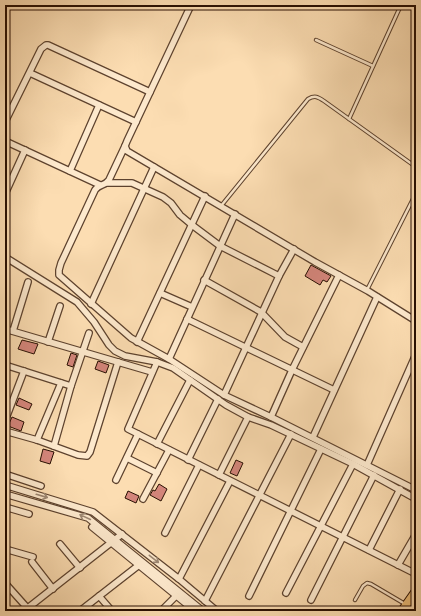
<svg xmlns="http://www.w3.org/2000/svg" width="421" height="616" font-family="Alegreya,serif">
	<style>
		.building { fill: #d5867c; stroke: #280f02 }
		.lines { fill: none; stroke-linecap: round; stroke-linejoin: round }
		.service-casing { stroke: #5d422e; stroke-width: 4.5 }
		.minor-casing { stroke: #5d422e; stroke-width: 8 }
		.primary-casing { stroke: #280f02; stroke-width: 10 }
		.service { stroke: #fde9cd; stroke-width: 2.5 }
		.minor { stroke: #fde9cd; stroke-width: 5.5 }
		.primary { stroke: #eebe79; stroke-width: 8 }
		.oneway { stroke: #9d8772 }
	</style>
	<rect width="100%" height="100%" fill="#fcddb2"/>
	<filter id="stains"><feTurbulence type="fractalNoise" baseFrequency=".005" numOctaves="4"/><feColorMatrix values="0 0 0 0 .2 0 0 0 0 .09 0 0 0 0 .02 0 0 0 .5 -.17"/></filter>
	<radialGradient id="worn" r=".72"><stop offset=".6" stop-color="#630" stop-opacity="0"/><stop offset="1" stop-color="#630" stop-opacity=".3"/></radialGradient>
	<g class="building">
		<path d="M311,265L331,276L327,282L323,280L320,285L305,276Z"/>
		<path d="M22,340L38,344L34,354L18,349Z"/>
		<path d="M71,353L77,355L73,367L67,365Z"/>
		<path d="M98,361L109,365L106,373L95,369Z"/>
		<path d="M19,398L32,404L29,410L16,405Z"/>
		<path d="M12,417L24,422L21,431L8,426Z"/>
		<path d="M43,449L54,452L50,464L40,461Z"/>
		<path d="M236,460L243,463L237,476L230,473Z"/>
		<path d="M159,484L167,489L161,501L150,495L153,490L155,491Z"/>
		<path d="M128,491L139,496L136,503L125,498Z"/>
	</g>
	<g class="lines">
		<defs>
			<g id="service">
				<path d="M316,40L373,66"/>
				<path d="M349,119L401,5"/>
				<path d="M221,206L308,99C315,95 318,97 324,101L416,167"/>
				<path d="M367,290L416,193"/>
				<path d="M355,600L363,586L367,583L371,584L405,604"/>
			</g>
			<g id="minor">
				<path d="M191,5L127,141L125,146L127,151L315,262L368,291L416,321"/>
				<path d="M30,73L136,122"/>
				<path d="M5,122L41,49L46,45H48L150,92"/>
				<path d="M5,141L100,185"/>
				<path d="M125,146L109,180C105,186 99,184 95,190L61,263L59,270V275L131,338L169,359L224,395L271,417L416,490"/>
				<path d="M70,171L99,105"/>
				<path d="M107,183H132L163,197L171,203L180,215L192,225L220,246L279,276"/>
				<path d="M5,194L25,150"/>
				<path d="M5,257L77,302L94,322L109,345L115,351L125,356L157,362L173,368L226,405L248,417L271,425L353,464L416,499"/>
				<path d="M204,280L261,312L285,337L303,347"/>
				<path d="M160,293L192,307"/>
				<path d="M91,304L154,167"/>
				<path d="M187,319L334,390"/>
				<path d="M5,329L152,372"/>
				<path d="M13,331L28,282"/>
				<path d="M48,342L60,306"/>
				<path d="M137,342L205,196"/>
				<path d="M169,359L235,214"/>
				<path d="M157,362L128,429L416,574"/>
				<path d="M5,365L71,386"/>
				<path d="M224,395L279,276L294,249"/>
				<path d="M271,417L292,370L339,275"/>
				<path d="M5,421L24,371"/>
				<path d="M5,431L37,440L78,455L87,456L90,452L118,362"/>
				<path d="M313,437L377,297"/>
				<path d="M37,440L61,383"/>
				<path d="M157,444L190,380"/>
				<path d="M54,446L71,386L89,333"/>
				<path d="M127,458L157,473"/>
				<path d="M188,460L218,399"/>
				<path d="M367,465L416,354"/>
				<path d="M5,474L41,486"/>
				<path d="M219,475L248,417"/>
				<path d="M116,480L138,434"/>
				<path d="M5,485L93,512L179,579L217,611"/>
				<path d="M5,494L88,518L203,611"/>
				<path d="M143,499L169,450"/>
				<path d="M5,507L29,514"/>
				<path d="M92,527L195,611"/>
				<path d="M165,533L199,465"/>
				<path d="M60,544L80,568"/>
				<path d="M5,549L33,557"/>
				<path d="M369,550L400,489"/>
				<path d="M32,562L53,589"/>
				<path d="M398,565L416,534"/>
				<path d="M179,579L230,481"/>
				<path d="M5,583L30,611"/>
				<path d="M286,593L353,464"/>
				<path d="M99,596L112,611"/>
				<path d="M249,596L321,449"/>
				<path d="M311,600L374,475"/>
				<path d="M205,601L291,434"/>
				<path d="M24,611L122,534"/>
				<path d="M80,611L139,565"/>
				<path d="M161,611L176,596"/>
			</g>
			<g id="primary">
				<path d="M402,611L416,591"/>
				<path d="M412,611L416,605"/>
			</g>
		</defs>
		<use href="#service" class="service-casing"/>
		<use href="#minor" class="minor-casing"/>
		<use href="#primary" class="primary-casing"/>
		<use href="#service" class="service"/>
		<use href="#minor" class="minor"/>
		<use href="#primary" class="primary"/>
	</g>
	<defs><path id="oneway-shaft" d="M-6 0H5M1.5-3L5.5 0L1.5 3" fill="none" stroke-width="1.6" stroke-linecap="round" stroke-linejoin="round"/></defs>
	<g class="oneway">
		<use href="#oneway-shaft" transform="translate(42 496) rotate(16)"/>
		<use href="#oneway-shaft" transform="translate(85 517) rotate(-155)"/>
		<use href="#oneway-shaft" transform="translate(154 559) rotate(38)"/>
	</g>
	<rect width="421" height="616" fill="none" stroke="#fcddb2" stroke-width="20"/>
	<rect x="6" y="6" width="409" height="604" fill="none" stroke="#280f02" stroke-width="2"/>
	<rect x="10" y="10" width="401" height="596" fill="none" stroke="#280f02"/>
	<rect width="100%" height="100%" filter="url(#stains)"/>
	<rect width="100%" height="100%" fill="url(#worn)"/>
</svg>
